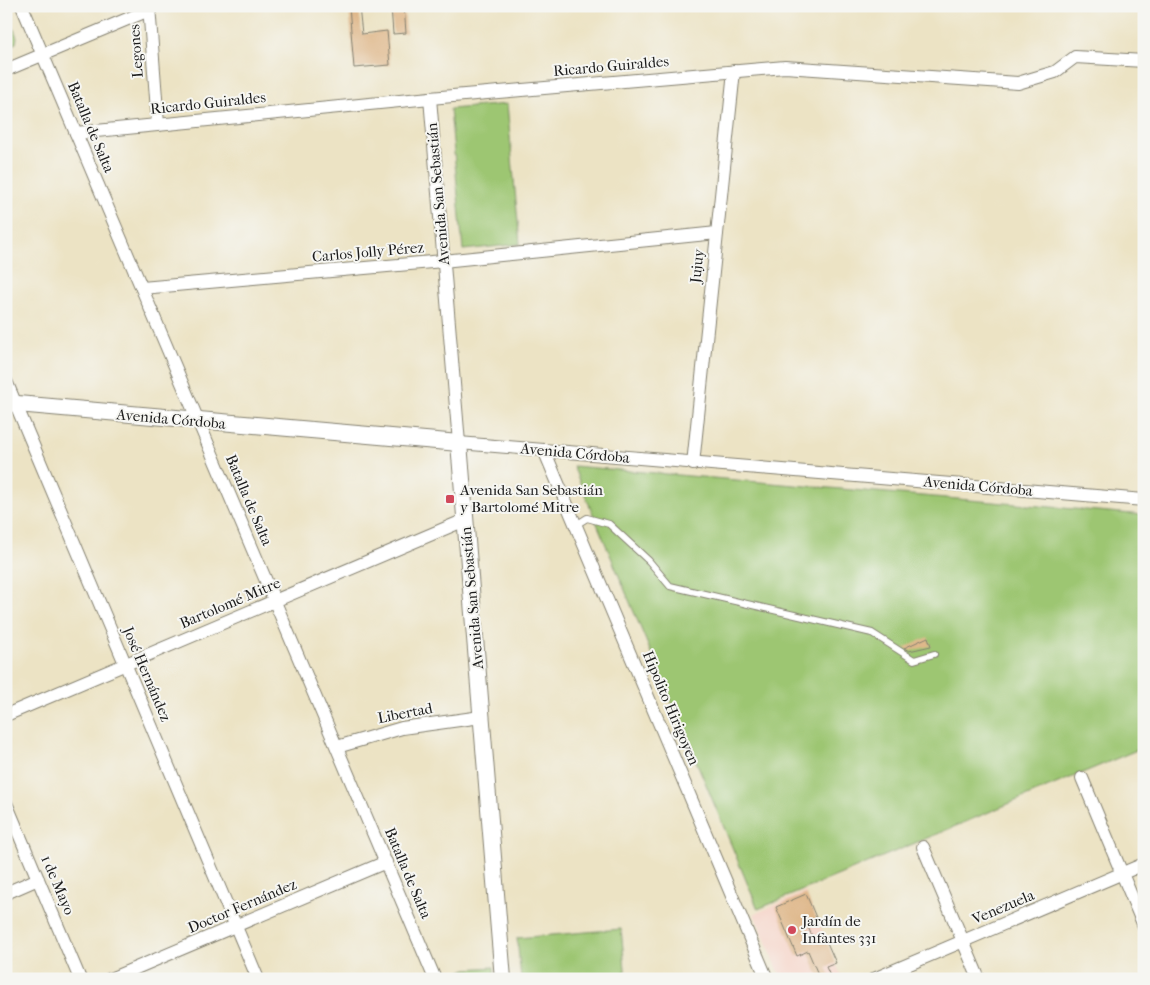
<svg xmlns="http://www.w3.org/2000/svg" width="1150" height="985" font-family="'IM FELL French Canon',serif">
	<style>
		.built { fill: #f6d1c5 }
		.green { fill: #9dc672; stroke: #5c7147 }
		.building { fill: #dfb88b }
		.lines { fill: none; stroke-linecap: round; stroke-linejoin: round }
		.service-casing { stroke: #848070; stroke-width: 8 }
		.minor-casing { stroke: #848070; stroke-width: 14 }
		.tertiary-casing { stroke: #848070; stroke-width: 18 }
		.service { stroke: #fff; stroke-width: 6 }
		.minor { stroke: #fff; stroke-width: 12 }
		.tertiary { stroke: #fff; stroke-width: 16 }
		.poi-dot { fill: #d1495b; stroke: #f6f6f2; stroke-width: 2 }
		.labels { text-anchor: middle; stroke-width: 4; stroke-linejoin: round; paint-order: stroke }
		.street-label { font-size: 15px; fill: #1c1c1c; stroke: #f6f6f2 }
		.poi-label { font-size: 15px; fill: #1c1c1c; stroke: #f6f6f2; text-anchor: start }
	</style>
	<rect width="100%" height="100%" fill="#f6f6f2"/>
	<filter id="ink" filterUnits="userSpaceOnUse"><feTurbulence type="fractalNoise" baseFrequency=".02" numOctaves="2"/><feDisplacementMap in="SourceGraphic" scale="10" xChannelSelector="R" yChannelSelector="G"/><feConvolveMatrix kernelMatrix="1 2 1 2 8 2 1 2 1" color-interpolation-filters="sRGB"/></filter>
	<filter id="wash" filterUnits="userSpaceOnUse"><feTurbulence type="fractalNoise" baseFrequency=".0096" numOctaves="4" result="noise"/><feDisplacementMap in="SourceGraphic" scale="20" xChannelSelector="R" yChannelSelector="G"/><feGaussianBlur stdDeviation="1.12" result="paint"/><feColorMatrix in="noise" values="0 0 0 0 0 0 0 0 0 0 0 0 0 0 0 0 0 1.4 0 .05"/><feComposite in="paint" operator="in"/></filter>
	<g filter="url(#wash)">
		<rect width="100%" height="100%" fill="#ece3c4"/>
		<path class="built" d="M805,892L842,977L839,979H782L754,914Z"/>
		<g class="green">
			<path d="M6,10L17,37L16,43L6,48Z"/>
			<path d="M507,104L520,244L463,250L450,109Z"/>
			<path d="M573,466L1144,515V747L758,909Z"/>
			<path d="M621,929L626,979H521L517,938Z"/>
			<path d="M494,967L495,979H446L466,969Z"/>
		</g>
		<g id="blocks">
			<g class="building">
				<path d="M349,6H359L362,34L387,31L390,65L354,68Z"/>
				<path d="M391,6H404L406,33L393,34Z"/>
				<path d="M928,637L931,646L909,651L904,648Z"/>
				<path d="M806,894L818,922L808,927L815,943L825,938L836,963L826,967L830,976L824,979H820L808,951L797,956L776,907Z"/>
			</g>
		</g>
	</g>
	<g filter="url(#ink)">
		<use href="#blocks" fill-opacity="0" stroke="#848070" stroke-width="1"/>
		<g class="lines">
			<defs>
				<path id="service" d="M576,525L587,518L609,524L649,561L670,586L872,633L914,660L934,654"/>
				<g id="minor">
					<path d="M22,6L435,979"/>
					<path d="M149,6L158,124"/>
					<path d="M6,70L149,10"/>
					<path d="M430,98L459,443L1144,500"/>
					<path d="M76,133L430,98L785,67L1018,83L1055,72L1075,57L1144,61"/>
					<path d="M142,288L443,261L717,233"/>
					<path d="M6,381L258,979"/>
					<path d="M544,450L767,979"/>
					<path d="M693,464L734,71"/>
					<path d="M6,715L465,520"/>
					<path d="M337,747L402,728L481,717"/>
					<path d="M1082,778L1144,926"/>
					<path d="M6,803L80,979"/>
					<path d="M923,847L979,979"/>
					<path d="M6,893L38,879"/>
					<path d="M110,979L386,862"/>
					<path d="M874,979L1144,864"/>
				</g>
				<path id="tertiary" d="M6,403L459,443L503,979"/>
			</defs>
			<use href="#service" class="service-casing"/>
			<use href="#minor" class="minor-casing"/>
			<use href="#tertiary" class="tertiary-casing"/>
			<use href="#service" class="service"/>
			<use href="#minor" class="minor"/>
			<use href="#tertiary" class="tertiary"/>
		</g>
	</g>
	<g class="poi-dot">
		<rect x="445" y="494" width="10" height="10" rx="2.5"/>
		<circle cx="792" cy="930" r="5"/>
	</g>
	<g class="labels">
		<g class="street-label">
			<text transform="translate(136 51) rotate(-94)" y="5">Legones</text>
			<text transform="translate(611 66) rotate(-5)" y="5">Ricardo Guiraldes</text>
			<text transform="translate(208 103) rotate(-6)" y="5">Ricardo Guiraldes</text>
			<text transform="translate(91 127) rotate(67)" y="5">Batalla de Salta</text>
			<text transform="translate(438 194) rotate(-95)" y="5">Avenida San Sebastián</text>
			<text transform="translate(368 252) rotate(-5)" y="5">Carlos Jolly Pérez</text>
			<text transform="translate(697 266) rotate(-84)" y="5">Jujuy</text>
			<text transform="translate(171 419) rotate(5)" y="5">Avenida Córdoba</text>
			<text transform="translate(575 453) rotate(5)" y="5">Avenida Córdoba</text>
			<text transform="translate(978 486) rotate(5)" y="5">Avenida Córdoba</text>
			<text transform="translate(249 500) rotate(67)" y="5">Batalla de Salta</text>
			<text transform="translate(472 598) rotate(-95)" y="5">Avenida San Sebastián</text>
			<text transform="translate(230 603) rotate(-23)" y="5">Bartolomé Mitre</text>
			<text transform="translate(147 674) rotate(67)" y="5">José Hernández</text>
			<text transform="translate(671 708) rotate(67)" y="5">Hipolito Hirigoyen</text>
			<text transform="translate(405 713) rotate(-11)" y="5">Libertad</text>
			<text transform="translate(408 873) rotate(67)" y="5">Batalla de Salta</text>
			<text transform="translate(58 885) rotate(67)" y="5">1 de Mayo</text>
			<text transform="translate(242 906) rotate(-23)" y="5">Doctor Fernández</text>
			<text transform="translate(1003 907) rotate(-23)" y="5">Venezuela</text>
		</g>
		<g class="poi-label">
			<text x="460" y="495">Avenida San Sebastián<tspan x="460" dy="17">y Bartolomé Mitre</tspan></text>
			<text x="802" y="926">Jardín de<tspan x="802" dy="17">Infantes 331</tspan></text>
		</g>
	</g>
	<rect width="1150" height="985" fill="none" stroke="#f6f6f2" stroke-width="25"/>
</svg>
